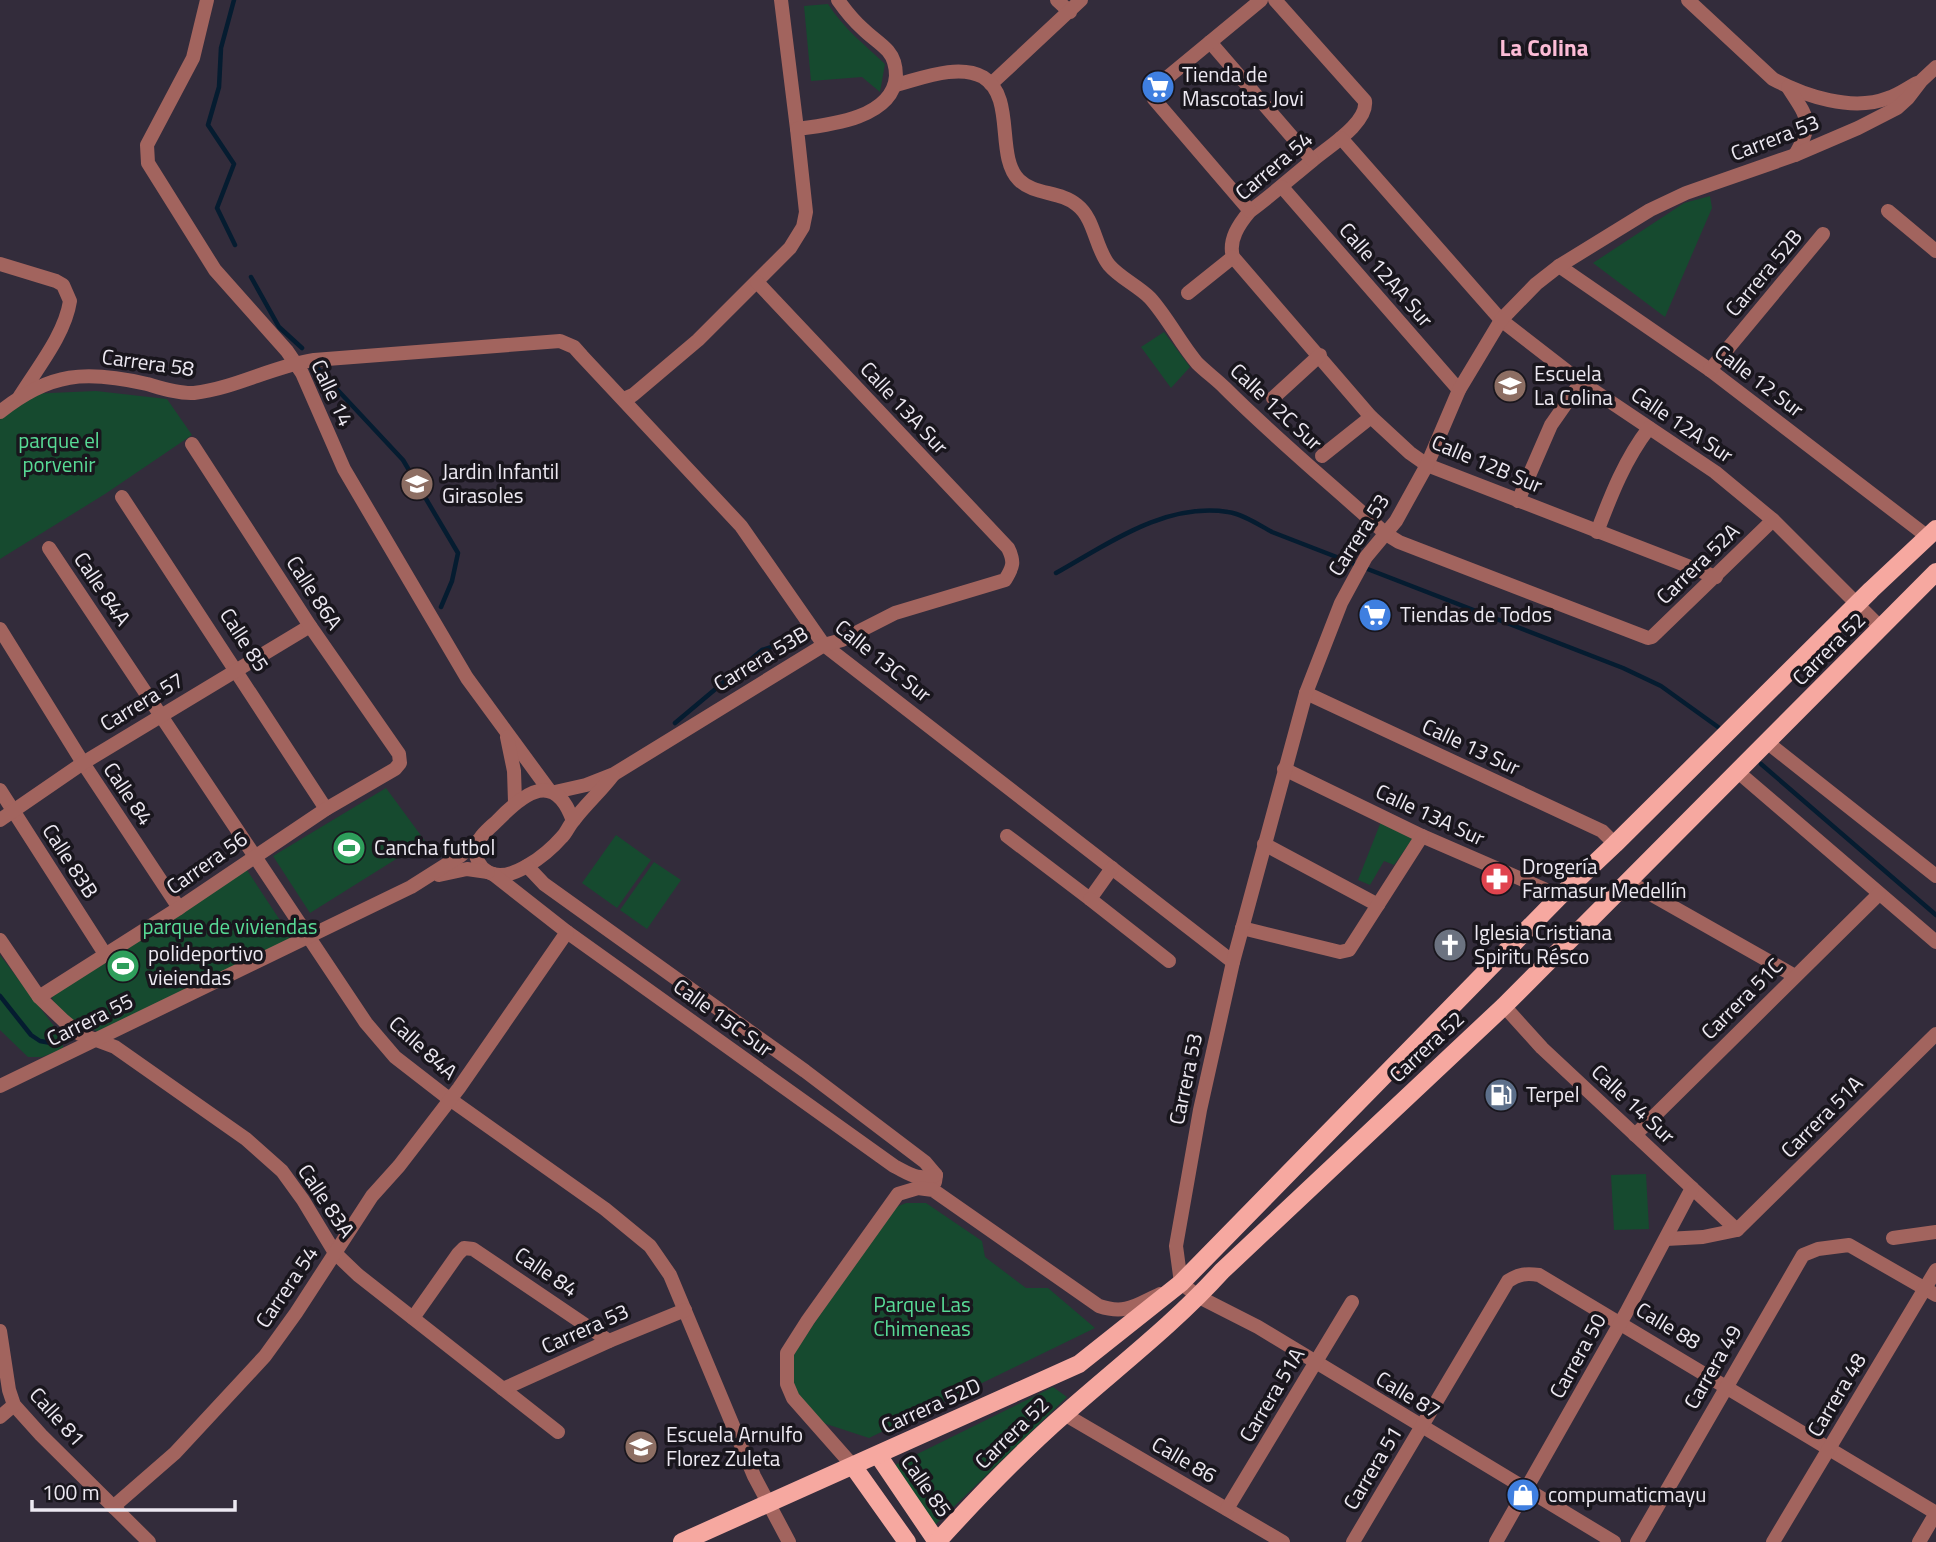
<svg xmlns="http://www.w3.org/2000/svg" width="1936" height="1542" font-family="'Titillium Web',sans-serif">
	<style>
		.green { fill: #164a2f }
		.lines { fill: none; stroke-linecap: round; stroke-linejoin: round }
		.stream { stroke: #051c30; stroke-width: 4.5 }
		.minor { stroke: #a2645e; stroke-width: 14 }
		.major { stroke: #f6a8a0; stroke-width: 18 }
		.labels { text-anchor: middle; stroke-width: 7; stroke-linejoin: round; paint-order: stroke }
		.poi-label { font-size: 21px; fill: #ede9f2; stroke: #19161d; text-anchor: start }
		.street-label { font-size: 21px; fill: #ede9f2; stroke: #19161d }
		.park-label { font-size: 21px; fill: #58db96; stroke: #19161d }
		.neighbourhood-label { font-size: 23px; font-weight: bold; fill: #fcbcd6; stroke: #19161d }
	</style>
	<rect width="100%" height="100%" fill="#332c3b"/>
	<g class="green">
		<path d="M828,4C844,29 864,44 885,64L880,92L862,77L811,81L804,6Z"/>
		<path d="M1710,196L1712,208L1665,317L1593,263L1684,203Z"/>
		<path d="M1164,332L1190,367L1171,388L1141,347Z"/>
		<path d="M96,391L167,399L192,435L105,494L0,559V415L27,394Z"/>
		<path d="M386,788L425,841L310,913L273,856Z"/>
		<path d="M1382,819L1416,834L1394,865L1384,861L1370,885L1358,880Z"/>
		<path d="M616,835L651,860L617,908L582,883Z"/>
		<path d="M654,862L681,880L647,929L620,910Z"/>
		<path d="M247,870L293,940L100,1032C78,1025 55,1017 51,993Z"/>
		<path d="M0,955L63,1038V1049L42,1057H28L0,1030Z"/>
		<path d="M1646,1174L1649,1229L1614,1230L1611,1175Z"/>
		<path d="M906,1203H926L982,1241L985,1257L1026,1288H1048L1095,1328L869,1438L814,1420L793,1390L789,1370L795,1352L891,1209Z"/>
		<path d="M1053,1387L1067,1397L932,1528L891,1467Z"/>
	</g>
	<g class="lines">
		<g class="stream">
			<path d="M234,0L221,48L219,87L208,125L234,164L217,208L235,245"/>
			<path d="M251,277L279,327L302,348"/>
			<path d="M318,369L403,460L458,553L452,581L441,607"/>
			<path d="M1056,573C1108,544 1165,502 1228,512C1243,514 1259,525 1272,532L1623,668L1661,686L1718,727"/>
			<path d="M675,723L762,650L801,637"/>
			<path d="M1761,764L1936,915"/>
			<path d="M0,996L31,1035L40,1041L51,1043"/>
		</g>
		<g class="minor">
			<path d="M207,0L193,58L147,145L148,163L215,270L287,351L302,373L344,469L467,678L549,790"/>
			<path d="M781,0L797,129"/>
			<path d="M1057,0L1070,12"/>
			<path d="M1275,0L1365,101C1368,123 1328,147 1313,160C1292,177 1272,195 1250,211C1239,224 1228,240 1233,257L1371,417L1410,453L1427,465L1716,577"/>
			<path d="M1688,0L1773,79C1805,96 1852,112 1888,98C1898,95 1907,88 1917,83"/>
			<path d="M1210,42L1312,160"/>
			<path d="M991,84L1081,0"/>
			<path d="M895,85C920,79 958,63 983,77C1016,97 995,156 1019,180C1034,195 1061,191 1077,205C1095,219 1095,248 1109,265C1120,278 1138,286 1150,298C1168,318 1180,343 1197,363C1206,372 1216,379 1225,388C1276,439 1332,485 1386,534L1399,542L1648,638L1652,637L1773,520"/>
			<path d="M1788,87C1807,118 1815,121 1795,155"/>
			<path d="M1341,138L1501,320L1581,382L1715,472L1773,520L1881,628"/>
			<path d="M1282,187L1459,390"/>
			<path d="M1250,211L1154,99L1153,95L1157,86L1261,0"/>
			<path d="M1888,211L1936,251"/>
			<path d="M0,264L56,281L63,285L70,301C65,334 38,367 20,396"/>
			<path d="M1559,266L1710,370L1928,537"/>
			<path d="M1188,293L1233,257"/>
			<path d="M1710,370L1823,234"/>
			<path d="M1273,398L1320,355"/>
			<path d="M624,399L633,395L698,340L790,248L803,227L806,212L797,129C830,125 893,118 896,76C896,68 894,58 888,51C881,43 871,37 863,29C854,21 845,10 838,0"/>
			<path d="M0,412C50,372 86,370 147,384C161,388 179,394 194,393C236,388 273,366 314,360L560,341L574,347L582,356L741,526L824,645L1233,962"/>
			<path d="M1322,456L1371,417"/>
			<path d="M122,497L326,809"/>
			<path d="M1518,501L1551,425L1581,382"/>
			<path d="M1597,532C1611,495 1625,459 1649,428"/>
			<path d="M49,548L366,1023L395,1057L444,1095L605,1209L650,1246L670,1275L754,1476L789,1542"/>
			<path d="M0,629L83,763L179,908"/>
			<path d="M1306,693L1602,831L1615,844"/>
			<path d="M507,737L514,771L515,802"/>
			<path d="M1768,743L1936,876"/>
			<path d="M1284,769L1422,836L1560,896"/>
			<path d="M1738,772L1936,942"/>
			<path d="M0,790L105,954"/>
			<path d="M555,792L586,785L614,774L824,645L842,640L895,613L1005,580C1013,567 1015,562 1008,548L757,282"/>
			<path d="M0,820L83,763L310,626"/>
			<path d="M573,821C555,770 525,792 498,820C490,828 477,837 476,849C475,858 480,868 488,872C510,885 548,853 562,837C567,832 569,825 574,820C586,804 601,791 613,775"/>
			<path d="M1007,836L1090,899L1112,868"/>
			<path d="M1264,844L1378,905"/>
			<path d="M527,866L544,884L805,1071L925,1162L936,1175L935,1182"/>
			<path d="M493,874L567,932L894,1166C910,1174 917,1181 936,1175"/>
			<path d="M439,875L467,869L488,872"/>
			<path d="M1629,882L1795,976"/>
			<path d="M1090,899L1169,961"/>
			<path d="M1242,928L1340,952L1349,950L1422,836"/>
			<path d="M0,940L39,997L64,1021L80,1034L115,1047L246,1139L282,1171L303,1200L335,1253L358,1275L558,1432"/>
			<path d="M39,997L179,908L326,809L395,769L400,763L399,754L310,626L192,444"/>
			<path d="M1504,1006L1542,1048L1737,1230"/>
			<path d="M0,1086L411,887L460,856L478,841"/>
			<path d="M1635,1135L1879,894"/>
			<path d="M1893,1238L1936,1232"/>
			<path d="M1666,1239L1703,1237L1737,1230L1936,1034"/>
			<path d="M1181,1283L1176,1246L1200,1110L1233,962L1306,693L1341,603L1366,557L1396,521L1427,465L1459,390L1501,320L1536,284L1559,266L1650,210L1686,193L1795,155L1858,128L1897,108L1908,98L1921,81L1936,67"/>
			<path d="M1181,1283L1199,1297L1258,1327L1614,1542"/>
			<path d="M413,1318L458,1254L464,1248L473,1249L609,1341"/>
			<path d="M0,1331L9,1390L14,1405L41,1435L149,1542"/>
			<path d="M503,1389L609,1341L685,1310"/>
			<path d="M1064,1414L1283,1542"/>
			<path d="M0,1417L14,1405"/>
			<path d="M853,1466L793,1398L787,1384V1353L808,1320L898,1194L918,1188L933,1190L1099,1306C1126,1315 1136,1305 1160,1294"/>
			<path d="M113,1507L175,1453L265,1356L296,1313L372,1196L399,1166L459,1088L567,932"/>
			<path d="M1227,1509L1352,1302"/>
			<path d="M1353,1542L1508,1281C1519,1274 1526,1273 1539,1275L1936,1513"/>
			<path d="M1496,1542L1626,1313L1692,1188"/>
			<path d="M1637,1542L1803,1255L1818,1249L1849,1245L1936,1295"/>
			<path d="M1773,1542L1936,1270"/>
			<path d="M1919,1542L1936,1513"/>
		</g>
		<g class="major">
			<path d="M878,1455L937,1542"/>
			<path d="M853,1466L907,1542"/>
			<path d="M682,1542L1079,1364L1181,1283L1560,896L1615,844L1871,590L1936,529"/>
			<path d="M937,1542C978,1497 1021,1452 1067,1412C1119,1366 1175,1323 1222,1271L1504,1006L1936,572"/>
		</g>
	</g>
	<defs>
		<symbol id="supermarket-disc" viewBox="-11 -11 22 22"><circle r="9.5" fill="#3f7fe0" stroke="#19161d"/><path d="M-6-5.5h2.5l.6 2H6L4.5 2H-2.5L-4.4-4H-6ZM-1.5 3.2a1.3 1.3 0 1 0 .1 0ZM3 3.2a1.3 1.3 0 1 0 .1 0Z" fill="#fff"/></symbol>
		<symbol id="school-disc" viewBox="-11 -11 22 22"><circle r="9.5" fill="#8d6e63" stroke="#19161d"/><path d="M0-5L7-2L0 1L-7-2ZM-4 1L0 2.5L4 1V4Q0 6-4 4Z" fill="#fff"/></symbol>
		<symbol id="stadium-disc" viewBox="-11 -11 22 22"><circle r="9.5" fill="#2e9e5b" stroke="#19161d"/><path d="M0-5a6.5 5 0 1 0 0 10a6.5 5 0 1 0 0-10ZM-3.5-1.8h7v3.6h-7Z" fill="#fff"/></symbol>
		<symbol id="pharmacy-disc" viewBox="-11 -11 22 22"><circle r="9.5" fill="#e0444e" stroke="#19161d"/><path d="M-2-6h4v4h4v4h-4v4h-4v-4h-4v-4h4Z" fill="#fff"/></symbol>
		<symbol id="church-disc" viewBox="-11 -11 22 22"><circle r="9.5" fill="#6b7280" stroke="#19161d"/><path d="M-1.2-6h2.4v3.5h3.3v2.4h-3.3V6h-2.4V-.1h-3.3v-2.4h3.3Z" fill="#fff"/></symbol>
		<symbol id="fuel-disc" viewBox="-11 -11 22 22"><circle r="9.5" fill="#5c6f8a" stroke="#19161d"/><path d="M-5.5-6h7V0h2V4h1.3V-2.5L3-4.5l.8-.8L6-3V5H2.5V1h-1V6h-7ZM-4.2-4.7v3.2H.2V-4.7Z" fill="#fff"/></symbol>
		<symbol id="shop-disc" viewBox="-11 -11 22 22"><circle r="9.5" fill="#3f7fe0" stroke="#19161d"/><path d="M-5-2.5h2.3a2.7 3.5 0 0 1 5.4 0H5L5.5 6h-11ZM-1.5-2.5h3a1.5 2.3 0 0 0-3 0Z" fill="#fff"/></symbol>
	</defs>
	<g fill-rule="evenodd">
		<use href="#supermarket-disc" x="1139" y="68" width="38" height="38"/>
		<use href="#school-disc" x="1491" y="367" width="38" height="38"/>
		<use href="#school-disc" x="398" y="465" width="38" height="38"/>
		<use href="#supermarket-disc" x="1356" y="596" width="38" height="38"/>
		<use href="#stadium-disc" x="330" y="829" width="38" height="38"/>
		<use href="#pharmacy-disc" x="1478" y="860" width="38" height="38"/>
		<use href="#church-disc" x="1431" y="926" width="38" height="38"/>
		<use href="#stadium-disc" x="104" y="947" width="38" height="38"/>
		<use href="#fuel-disc" x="1482" y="1076" width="38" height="38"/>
		<use href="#school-disc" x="622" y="1428" width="38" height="38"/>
		<use href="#shop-disc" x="1504" y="1476" width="38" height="38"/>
	</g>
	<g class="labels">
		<g class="poi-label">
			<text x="1182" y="82">Tienda de<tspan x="1182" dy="24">Mascotas Jovi</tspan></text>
			<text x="1534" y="381">Escuela<tspan x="1534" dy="24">La Colina</tspan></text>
			<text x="442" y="479">Jardin Infantil<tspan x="442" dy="24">Girasoles</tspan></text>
			<text x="1400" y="622">Tiendas de Todos</text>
			<text x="374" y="855">Cancha futbol</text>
			<text x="1522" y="874">Drogería<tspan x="1522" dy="24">Farmasur Medellín</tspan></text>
			<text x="1474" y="940">Iglesia Cristiana<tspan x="1474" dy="24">Spiritu Résco</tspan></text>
			<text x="148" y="961">polideportivo<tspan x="148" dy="24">vieiendas</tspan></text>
			<text x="1526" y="1102">Terpel</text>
			<text x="666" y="1442">Escuela Arnulfo<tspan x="666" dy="24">Florez Zuleta</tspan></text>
			<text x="1548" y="1502">compumaticmayu</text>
		</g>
		<g class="street-label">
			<text transform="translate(1775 138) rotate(-21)" y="7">Carrera 53</text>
			<text transform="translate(1274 166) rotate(-40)" y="7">Carrera 54</text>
			<text transform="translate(1764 273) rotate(-50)" y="7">Carrera 52B</text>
			<text transform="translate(1386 275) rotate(49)" y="7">Calle 12AA Sur</text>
			<text transform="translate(148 363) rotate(8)" y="7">Carrera 58</text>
			<text transform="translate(1759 381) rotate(37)" y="7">Calle 12 Sur</text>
			<text transform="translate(332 393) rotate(65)" y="7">Calle 14</text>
			<text transform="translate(1276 407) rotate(43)" y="7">Calle 12C Sur</text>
			<text transform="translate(904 408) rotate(47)" y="7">Calle 13A Sur</text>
			<text transform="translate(1682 425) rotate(34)" y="7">Calle 12A Sur</text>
			<text transform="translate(1487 464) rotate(23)" y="7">Calle 12B Sur</text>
			<text transform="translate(1359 535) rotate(-57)" y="7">Carrera 53</text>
			<text transform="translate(1698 564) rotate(-44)" y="7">Carrera 52A</text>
			<text transform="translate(102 589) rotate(56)" y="7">Calle 84A</text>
			<text transform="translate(314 593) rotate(57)" y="7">Calle 86A</text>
			<text transform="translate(244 640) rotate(57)" y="7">Calle 85</text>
			<text transform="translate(1829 649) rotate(-45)" y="7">Carrera 52</text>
			<text transform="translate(761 659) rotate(-31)" y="7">Carrera 53B</text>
			<text transform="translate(883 661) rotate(39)" y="7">Calle 13C Sur</text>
			<text transform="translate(142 702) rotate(-31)" y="7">Carrera 57</text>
			<text transform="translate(1471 747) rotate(25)" y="7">Calle 13 Sur</text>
			<text transform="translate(128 794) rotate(56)" y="7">Calle 84</text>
			<text transform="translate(1430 815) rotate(25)" y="7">Calle 13A Sur</text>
			<text transform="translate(70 861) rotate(57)" y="7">Calle 83B</text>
			<text transform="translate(207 863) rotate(-35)" y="7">Carrera 56</text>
			<text transform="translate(1742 999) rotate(-45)" y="7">Carrera 51C</text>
			<text transform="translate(723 1018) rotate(36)" y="7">Calle 15C Sur</text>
			<text transform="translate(90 1020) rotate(-26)" y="7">Carrera 55</text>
			<text transform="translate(1427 1047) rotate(-43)" y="7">Carrera 52</text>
			<text transform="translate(423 1048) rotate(42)" y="7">Calle 84A</text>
			<text transform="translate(1186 1079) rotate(-78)" y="7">Carrera 53</text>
			<text transform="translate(1633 1104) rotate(43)" y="7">Calle 14 Sur</text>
			<text transform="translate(1822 1117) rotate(-45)" y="7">Carrera 51A</text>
			<text transform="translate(326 1201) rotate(56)" y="7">Calle 83A</text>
			<text transform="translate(546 1272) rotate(34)" y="7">Calle 84</text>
			<text transform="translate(287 1287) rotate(-56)" y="7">Carrera 54</text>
			<text transform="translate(1668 1326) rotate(31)" y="7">Calle 88</text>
			<text transform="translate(585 1329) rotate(-24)" y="7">Carrera 53</text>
			<text transform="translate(1578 1356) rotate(-61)" y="7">Carrera 50</text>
			<text transform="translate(1713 1367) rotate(-60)" y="7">Carrera 49</text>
			<text transform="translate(1272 1395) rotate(-59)" y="7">Carrera 51A</text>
			<text transform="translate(1408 1395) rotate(31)" y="7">Calle 87</text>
			<text transform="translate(1837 1395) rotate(-59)" y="7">Carrera 48</text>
			<text transform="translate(931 1406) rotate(-24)" y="7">Carrera 52D</text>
			<text transform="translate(57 1417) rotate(48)" y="7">Calle 81</text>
			<text transform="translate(1012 1433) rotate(-44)" y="7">Carrera 52</text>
			<text transform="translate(1184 1460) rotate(30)" y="7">Calle 86</text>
			<text transform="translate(1373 1468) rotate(-59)" y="7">Carrera 51</text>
			<text transform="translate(926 1486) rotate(55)" y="7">Calle 85</text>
		</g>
		<g class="park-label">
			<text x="59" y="448">parque el<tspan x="59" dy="24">porvenir</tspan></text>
			<text x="230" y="934">parque de viviendas</text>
			<text x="922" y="1312">Parque Las<tspan x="922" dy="24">Chimeneas</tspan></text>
		</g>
		<g class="neighbourhood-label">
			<text x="1544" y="56">La Colina</text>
		</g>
	</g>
	<path d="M32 1500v10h203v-10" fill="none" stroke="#ede9f2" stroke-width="3.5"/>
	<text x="42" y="1500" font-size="21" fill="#ede9f2" stroke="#19161d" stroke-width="5" paint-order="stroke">100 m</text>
</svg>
